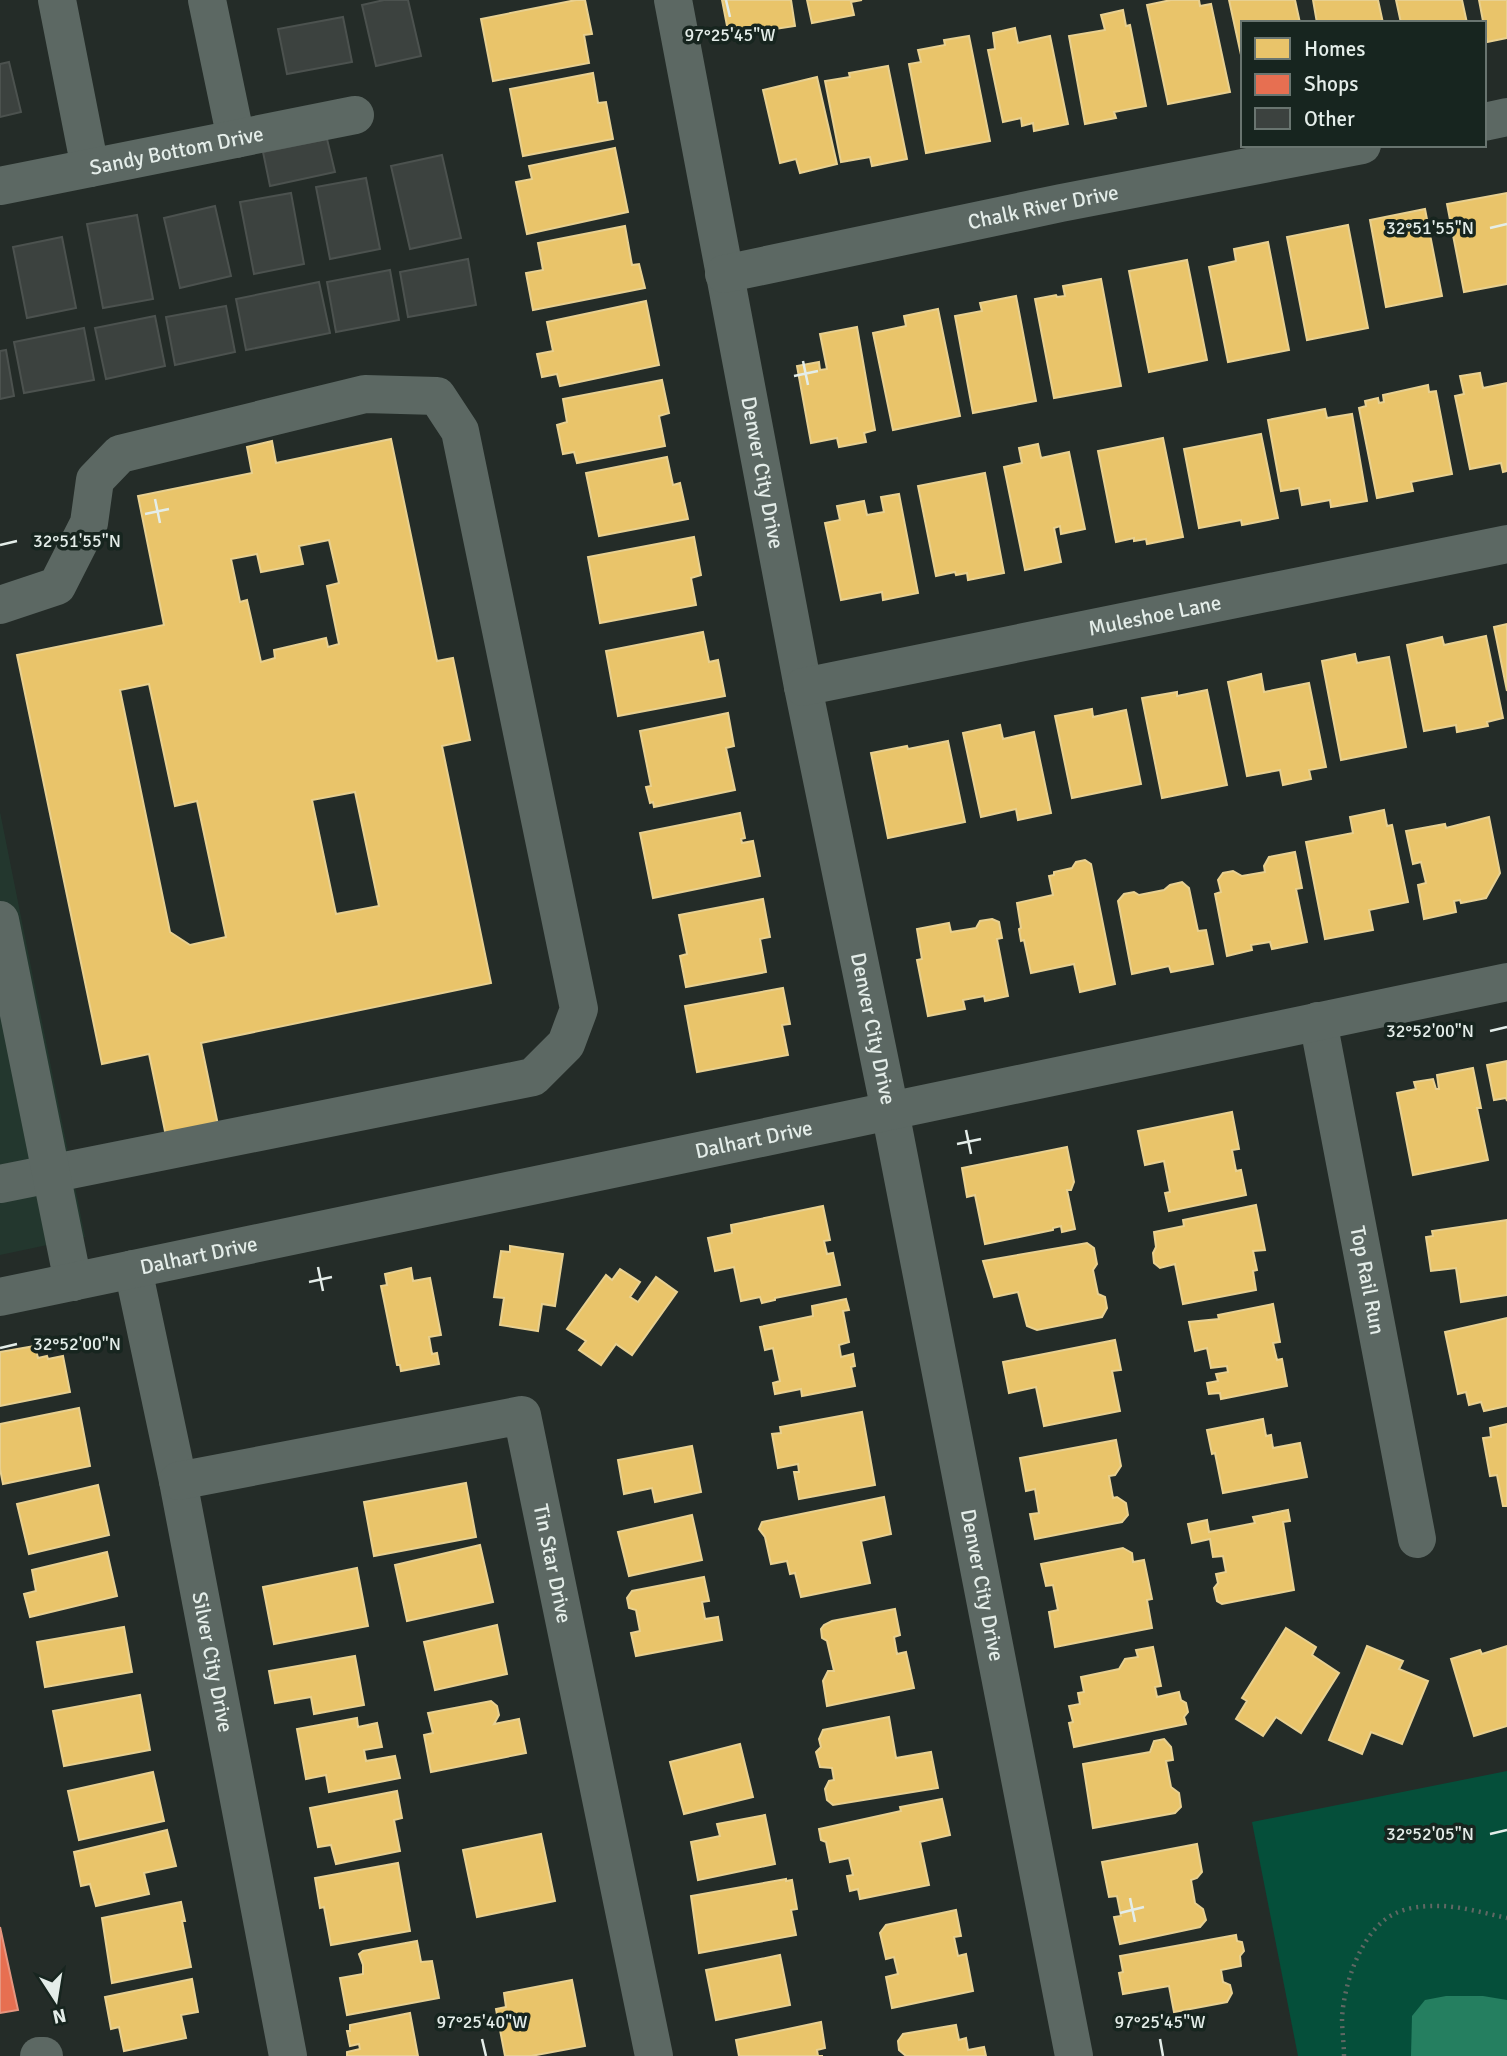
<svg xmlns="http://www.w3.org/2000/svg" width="1507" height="2056" font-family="Signika,sans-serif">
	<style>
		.built { fill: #23372e }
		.green { fill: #054f3a }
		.water { fill: #257f60 }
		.homes { fill: #e9c46a; stroke: #e8d090; stroke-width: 2; fill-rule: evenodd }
		.shops { fill: #e76f51; stroke: #e6957f; stroke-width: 2 }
		.building { fill: #3c423f; stroke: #4c524f; stroke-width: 2 }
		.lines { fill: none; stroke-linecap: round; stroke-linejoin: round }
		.path { stroke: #606864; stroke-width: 4.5; stroke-dasharray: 2 5; stroke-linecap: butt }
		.minor { stroke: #5c6863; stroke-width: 38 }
		.ticks { fill: none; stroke: #e4ede9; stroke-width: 2.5 }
		.labels { text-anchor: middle; stroke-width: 7; stroke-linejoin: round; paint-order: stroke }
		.street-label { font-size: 21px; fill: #e4ede9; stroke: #17251f }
		.ticks-label { font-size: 18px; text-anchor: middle; fill: #e4ede9; stroke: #17251f; stroke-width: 7; stroke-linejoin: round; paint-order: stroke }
	</style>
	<rect width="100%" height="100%" fill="#242c28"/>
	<path class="built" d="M0,812L85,1237L0,1255Z"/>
	<path class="green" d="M1507,1771V2056H1298L1252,1822Z"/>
	<path class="water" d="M1446,1996H1483L1507,2000V2056H1411L1412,2016L1425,2000Z"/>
	<g class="homes">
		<path d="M576,0H585L592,34L584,35L589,63L493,81L481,19Z"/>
		<path d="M722,0H791L795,26L729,36Z"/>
		<path d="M807,0H862L851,2L854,15L812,23Z"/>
		<path d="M1171,0H1199L1200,6L1211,4L1230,92L1168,104L1147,5Z"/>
		<path d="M1229,0H1295L1300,23H1243V64Z"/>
		<path d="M1313,0H1378L1383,23H1317Z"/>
		<path d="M1396,0H1462L1467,23H1401Z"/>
		<path d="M1479,0H1507V38L1487,42Z"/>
		<path d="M1123,10L1126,26L1130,25L1146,106L1114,112L1116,118L1085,124L1069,36L1105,30L1101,15Z"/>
		<path d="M1015,28L1018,43L1050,36L1068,124L1034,131L1033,123L1022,126L1021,118L1003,122L988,50L995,49L993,33Z"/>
		<path d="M969,36L990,141L926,153L909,64L921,62L918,50L945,45L944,40Z"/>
		<path d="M888,66L907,159L872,166L870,157L841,162L825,81L850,77L849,73Z"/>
		<path d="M593,73L598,103L606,102L613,139L523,156L510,89Z"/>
		<path d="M817,77L837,164L800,173L796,159L780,163L763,90Z"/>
		<path d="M615,148L628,212L527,234L516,182L532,179L529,166Z"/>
		<path d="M1507,193V284L1464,292L1447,204Z"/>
		<path d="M1425,209L1442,296L1386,307L1370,220Z"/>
		<path d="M1348,225L1368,328L1307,340L1287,237Z"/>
		<path d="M625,226L632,265L639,264L645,288L533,310L526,273L543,270L538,243Z"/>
		<path d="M1268,242L1289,350L1228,362L1209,267L1236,261L1234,249Z"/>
		<path d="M1187,260L1207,360L1149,372L1129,271Z"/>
		<path d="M1101,279L1121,386L1054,398L1035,299L1056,295L1057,297L1065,296L1063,286Z"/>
		<path d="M1016,296L1036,401L973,413L955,316L982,311L980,303Z"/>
		<path d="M646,301L659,365L560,386L557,374L542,377L537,354L553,351L547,322Z"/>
		<path d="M938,309L960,416L893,430L873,333L906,326L904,316Z"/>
		<path d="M857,327L875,430L864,433L866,442L839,447L837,438L811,443L797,366L819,362L820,370L827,369L820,334Z"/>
		<path d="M1480,373L1483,388L1507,383V471L1503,472L1501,463L1470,469L1455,396L1464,394L1460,376Z"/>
		<path d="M662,380L669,413L659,416L665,446L577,463L574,452L563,454L557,425L567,422L563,399Z"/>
		<path d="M1428,385L1429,392L1436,391L1452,474L1411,482L1413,491L1377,498L1359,408L1366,406L1365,401L1378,398L1379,403L1384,402L1383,395Z"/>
		<path d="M1325,409L1327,418L1352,414L1367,501L1331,507L1330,500L1302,505L1299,488L1281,491L1268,420Z"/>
		<path d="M1261,434L1278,518L1242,525L1241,520L1199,528L1184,449Z"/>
		<path d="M1163,438L1183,537L1147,544L1146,539L1134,541V538L1116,542L1098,451Z"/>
		<path d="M391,439L437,661L453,658L470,740L442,746L491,983L201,1043L218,1125L166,1136L149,1054L102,1064L17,655L164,625L138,496L252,473L247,447L272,441L276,463ZM329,540L339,583L327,586L339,644L328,647L326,638L274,650L275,658L261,662L247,600L240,602L231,559L257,554L261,572L303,564L299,546ZM149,684L175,806L197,801L226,937L190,945L170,932L120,690ZM355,792L379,906L336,914L312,800Z"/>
		<path d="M1038,444L1041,458L1069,452L1085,529L1061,534L1060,526L1054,528L1061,562L1025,570L1004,467L1022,463L1019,448Z"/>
		<path d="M667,457L673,485L680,483L688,519L599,536L586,473Z"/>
		<path d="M985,473L1004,573L968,580L967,573L956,575L955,572L936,576L918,486Z"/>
		<path d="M899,494L918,593L883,600L882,592L841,600L825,523L840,520L837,506L864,501L867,515L884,512L881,497Z"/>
		<path d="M694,537L701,575L691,578L696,605L600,623L588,557Z"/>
		<path d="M1507,624V691L1494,627Z"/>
		<path d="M703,632L709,662L718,660L725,696L618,716L606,651Z"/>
		<path d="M1486,636L1503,718L1487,722L1488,726L1457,732L1456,725L1424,731L1407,645L1442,637L1444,645Z"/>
		<path d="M1355,654L1357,663L1389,657L1406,747L1341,760L1322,661Z"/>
		<path d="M1261,674L1264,692L1309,683L1326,767L1309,770L1311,779L1283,785L1280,770L1247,776L1228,682Z"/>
		<path d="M1207,690L1227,785L1162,798L1142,698L1177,692V696Z"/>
		<path d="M1092,709L1093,717L1126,710L1141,784L1072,798L1055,716Z"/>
		<path d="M728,713L734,746L726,748L735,790L654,807L653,802L650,803L646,787L651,786L640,731Z"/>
		<path d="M1000,725L1003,739L1034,732L1051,813L1018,820L1016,809L981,817L963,733Z"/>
		<path d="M948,741L965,822L888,838L871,753L907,746L908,749Z"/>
		<path d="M1384,810L1387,826L1392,825L1408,902L1369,910L1373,930L1325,939L1306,842L1353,833L1350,817Z"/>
		<path d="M740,813L745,838L741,839L742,843L753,841L760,876L653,898L640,833Z"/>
		<path d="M1489,817L1500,873L1486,898L1461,903L1460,900L1454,901L1456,912L1424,919L1418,885L1426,883L1421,862L1413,864L1406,831L1445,824L1446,828Z"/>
		<path d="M1295,852L1302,888L1296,889L1307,942L1272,949L1270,942L1251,945L1252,950L1227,956L1215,894L1221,892L1218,880L1223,873L1233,871L1242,876L1265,872L1264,866L1269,857Z"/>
		<path d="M1085,860L1091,864L1115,984L1080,992L1074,964L1031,973L1024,940L1021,941L1019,929L1021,928L1017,903L1053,895L1049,876L1054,875V872L1072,868L1076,862Z"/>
		<path d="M1182,882L1189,888L1198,931L1206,930L1213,964L1171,972L1169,966L1132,974L1118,901L1124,894L1134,892L1139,895L1164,890L1170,885Z"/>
		<path d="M763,899L770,937L760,939L766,972L686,987L680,956L687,954L679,915Z"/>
		<path d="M992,919L999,922L1002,938L997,939L1008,996L985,1001L984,996L963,1000L965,1009L928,1016L917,960L922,959L917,929L949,923L951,932L976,928L980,921Z"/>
		<path d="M783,988L790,1024L782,1025L788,1055L697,1072L685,1006Z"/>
		<path d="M1507,1061V1101L1506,1098L1494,1100L1487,1065Z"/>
		<path d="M1473,1068L1481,1108H1477L1488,1160L1413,1175L1397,1093L1416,1089L1414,1082L1433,1079L1436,1089H1439L1437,1075Z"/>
		<path d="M1232,1112L1239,1149L1232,1150L1236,1171L1241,1170L1246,1195L1169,1211L1165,1193L1170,1192L1164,1161L1145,1165L1138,1131Z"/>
		<path d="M1067,1147L1074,1182L1071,1190H1067L1075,1229L1062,1232L1061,1226L1053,1228V1230L985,1244L975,1195L967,1197L962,1168Z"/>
		<path d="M1256,1205L1265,1250L1253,1251L1257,1270L1253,1271L1256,1290L1183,1304L1175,1264L1160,1268L1154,1263L1153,1253L1156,1247L1154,1232L1184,1226L1183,1220Z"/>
		<path d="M823,1206L830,1240L824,1241L827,1254L833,1253L840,1285L775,1298V1300L762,1303L760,1297L741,1301L734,1267L715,1271L708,1238L732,1233L731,1225Z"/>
		<path d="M1507,1220V1295L1461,1302L1456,1268L1431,1271L1426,1237L1433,1236L1432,1231Z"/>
		<path d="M1087,1243L1094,1248L1097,1264L1093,1270L1098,1294L1105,1297L1107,1308L1102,1317L1037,1330L1027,1326L1018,1292L994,1297L983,1261Z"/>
		<path d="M510,1246L563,1254L555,1306L542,1304L538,1331L500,1325L504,1298L494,1297L501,1251L510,1252Z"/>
		<path d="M411,1268L413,1281L430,1278L441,1335L429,1337L432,1354L437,1353L439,1364L401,1371L400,1365H397L381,1286L387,1285L385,1274Z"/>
		<path d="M620,1269L640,1282L630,1297L638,1302L656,1277L677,1292L632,1355L616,1344L601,1365L579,1350L586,1341L567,1329L606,1275L612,1280Z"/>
		<path d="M846,1299L849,1310L843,1311L849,1342L839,1345L841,1357L853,1354L855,1366L851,1367L855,1386L802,1396L801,1389L775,1394L773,1383L780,1381L773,1348L765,1350L760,1327L813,1316L812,1306Z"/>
		<path d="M1273,1304L1280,1342L1273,1343L1277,1360L1282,1359L1287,1386L1221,1399L1220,1393L1209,1394L1207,1383L1218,1381L1216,1374L1228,1372L1227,1366L1211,1368L1207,1348L1195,1351L1189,1322L1219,1319L1218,1315Z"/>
		<path d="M1507,1318V1406L1484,1411L1481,1402L1469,1405L1466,1392L1458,1394L1445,1332Z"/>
		<path d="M1115,1340L1121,1370L1112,1371L1120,1411L1044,1426L1036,1387L1009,1393L1003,1362Z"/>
		<path d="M35,1346L38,1358L47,1356L48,1359L63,1356L70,1392L0,1406V1352Z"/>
		<path d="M79,1408L90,1466L3,1484L0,1469V1424Z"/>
		<path d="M862,1412L875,1485L799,1499L794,1472H799L798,1464L778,1468L772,1434L781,1433L780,1427Z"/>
		<path d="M1263,1419L1266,1436L1271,1435L1273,1448L1300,1443L1307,1477L1223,1493L1215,1453L1212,1454L1207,1430Z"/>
		<path d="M1507,1424V1506H1503L1497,1475L1490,1476L1483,1438L1491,1437L1490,1428Z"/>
		<path d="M1116,1440L1121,1466L1115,1475L1109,1476L1113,1498L1117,1497L1126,1503L1128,1515L1122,1522L1035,1539L1030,1514L1039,1513L1035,1489L1026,1491L1020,1458Z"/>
		<path d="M692,1446L701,1492L655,1502L652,1488L624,1494L618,1460Z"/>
		<path d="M466,1483L476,1537L374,1556L364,1502Z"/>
		<path d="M98,1485L109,1535L29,1554L17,1504Z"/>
		<path d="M884,1497L891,1534L861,1541L870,1583L801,1597L795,1573L790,1574L787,1561L771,1564L765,1537L759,1529L762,1522Z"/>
		<path d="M1288,1510L1290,1521L1283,1522L1294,1590L1222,1604L1217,1601L1214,1588L1218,1583L1216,1574L1226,1572L1223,1556L1213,1557L1210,1539L1192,1543L1188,1524L1207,1520L1209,1532L1255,1523L1253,1517Z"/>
		<path d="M692,1515L702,1560L629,1576L618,1532Z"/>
		<path d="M480,1545L493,1602L407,1621L395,1565Z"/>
		<path d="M1123,1548L1132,1553L1133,1562L1144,1560L1152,1599L1147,1600L1152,1628L1055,1647L1049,1612L1058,1610L1053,1585L1046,1586L1041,1564Z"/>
		<path d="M107,1552L117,1596L30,1617L24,1594L36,1591L32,1570Z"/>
		<path d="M357,1568L368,1626L274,1644L263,1587Z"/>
		<path d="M704,1577L709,1601L702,1602L705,1619L718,1617L722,1640L636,1656L631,1633L640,1631L636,1610L629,1608L627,1598L632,1591Z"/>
		<path d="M895,1609L900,1635L894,1637L897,1654L906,1652L914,1688L827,1706L823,1681L828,1671H834L827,1641L822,1638L821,1629L824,1625L832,1621Z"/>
		<path d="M497,1625L507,1674L435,1690L424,1642Z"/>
		<path d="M124,1627L132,1672L45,1687L37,1642Z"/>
		<path d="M1286,1628L1316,1647L1312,1655L1339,1673L1301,1733L1276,1717L1263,1736L1236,1719L1247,1701L1242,1698Z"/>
		<path d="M1367,1646L1403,1661L1399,1669L1428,1681L1402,1744L1371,1732L1362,1754L1329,1740Z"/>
		<path d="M1507,1646V1726L1474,1736L1451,1659L1480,1650L1482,1654Z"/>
		<path d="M1153,1647L1161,1686L1155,1687L1157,1697L1179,1692L1181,1700L1186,1703L1188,1712L1184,1717L1186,1724L1074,1747L1069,1723L1073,1722L1069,1706L1080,1704L1078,1693L1084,1692L1081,1677L1119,1669L1125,1659L1138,1657L1136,1650Z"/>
		<path d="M355,1656L364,1705L314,1714L311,1697L275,1703L269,1671Z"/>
		<path d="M140,1695L150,1750L64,1766L53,1711Z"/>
		<path d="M491,1701L497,1706L499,1715L494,1724L519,1719L526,1753L431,1772L424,1735L433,1733L428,1713Z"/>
		<path d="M889,1717L896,1758L931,1752L938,1788L833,1805L827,1800L825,1789L829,1781L834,1780L832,1768L820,1767L816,1752L821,1747L819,1739L823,1730Z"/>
		<path d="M357,1718L358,1727L377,1723L382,1747L364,1750L366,1761L395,1756L400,1778L329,1792L326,1775L306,1779L297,1729Z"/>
		<path d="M1164,1739L1171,1747L1173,1760L1166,1761L1171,1787L1179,1793L1181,1807L1175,1813L1093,1828L1083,1764L1150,1752L1154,1741Z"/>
		<path d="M740,1744L753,1797L684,1814L670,1762Z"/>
		<path d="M153,1772L164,1821L79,1840L68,1791Z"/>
		<path d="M397,1791L402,1818L394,1820L400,1851L336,1864L331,1845L318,1847L310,1808Z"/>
		<path d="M942,1799L950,1835L920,1842L929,1885L860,1899L858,1889L850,1891L847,1876L853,1875L849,1858L830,1862L826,1842L821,1840L819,1829L901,1811L900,1807Z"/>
		<path d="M765,1815L775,1864L698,1880L691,1842L720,1836L717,1824Z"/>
		<path d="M167,1830L176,1866L144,1873L149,1894L96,1906L90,1884L81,1886L74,1852Z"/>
		<path d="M541,1834L555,1901L477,1917L463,1850Z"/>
		<path d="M1197,1844L1202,1872L1197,1878L1191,1880L1195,1903L1203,1909L1206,1920L1200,1927L1120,1944L1114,1917L1121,1916L1117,1896L1109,1897L1102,1862Z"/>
		<path d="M398,1863L410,1931L331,1945L324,1907L320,1908L315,1878Z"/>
		<path d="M786,1879V1881L792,1880L797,1909L791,1910L796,1935L699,1953L691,1896Z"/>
		<path d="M181,1902L185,1921H182L191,1967L112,1983L102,1918Z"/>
		<path d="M956,1910L961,1936L954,1937L958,1956L966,1954L973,1991L892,2008L886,1977L898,1974L894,1957L886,1959L880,1933L886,1925Z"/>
		<path d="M1236,1935L1237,1941L1242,1942L1244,1951L1240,1956L1241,1966L1221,1970L1223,1982L1230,1985L1232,1993L1227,2002L1174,2012L1169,1986L1123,1994L1119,1973L1123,1972L1120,1956Z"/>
		<path d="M417,1941L421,1962L432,1961L439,1998L347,2015L340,1978L363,1974V1965L359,1954L363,1951Z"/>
		<path d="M780,1955L790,2005L716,2020L706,1970Z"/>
		<path d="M192,1979L198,2012L181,2015L186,2038L124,2051L119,2027L111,2029L105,1997Z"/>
		<path d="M572,1980L585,2046L531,2056H505L496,2009L506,2007L504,1993Z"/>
		<path d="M410,2013L418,2056H347V2052L360,2049L359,2044L350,2046L347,2031H350V2025Z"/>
		<path d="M821,2022L825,2048L817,2050L818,2056H823H739L736,2040Z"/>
		<path d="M956,2025L959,2040L966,2038L968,2050L984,2047L986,2056H906L899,2050L898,2041L903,2034Z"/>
	</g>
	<path class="shops" d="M0,1927L18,2010L0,2013Z"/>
	<g class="building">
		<path d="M384,0H408L421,56L376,66L362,5Z"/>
		<path d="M343,17L352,62L287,74L278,29Z"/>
		<path d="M9,62L21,112L0,117V64Z"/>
		<path d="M327,139L335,172L270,186L263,152Z"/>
		<path d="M442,155L461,238L410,249L391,166Z"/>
		<path d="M366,178L380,249L330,259L316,187Z"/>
		<path d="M291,193L304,264L254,274L240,202Z"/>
		<path d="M215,206L231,276L180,288L164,218Z"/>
		<path d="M137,215L153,299L103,308L87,224Z"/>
		<path d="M62,237L76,308L27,318L13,247Z"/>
		<path d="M468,259L476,305L408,317L400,272Z"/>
		<path d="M390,270L399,320L336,332L327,282Z"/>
		<path d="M319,282L330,333L246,350L236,299Z"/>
		<path d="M226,306L235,352L175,365L166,317Z"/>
		<path d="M155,316L165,366L106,379L95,328Z"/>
		<path d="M84,328L94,380L24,393L14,342Z"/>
		<path d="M6,350L14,396L0,399V351Z"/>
	</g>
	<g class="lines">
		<path class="path" d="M1344,2056C1344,2044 1342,2031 1342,2018C1344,1983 1362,1928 1396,1913C1406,1908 1422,1906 1433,1906C1458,1905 1483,1913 1507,1918"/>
		<g class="minor">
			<path d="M57,0L90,168"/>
			<path d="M207,0L236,139"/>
			<path id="s1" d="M673,0L803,687L890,1111L1074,2056"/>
			<path d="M1484,122L1507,117"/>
			<path id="s2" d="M0,186L355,115"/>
			<path id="s3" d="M724,274L1061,203L1362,145"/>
			<path d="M0,605L57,586L89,523L95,480L120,454L365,394L437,396L460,431L579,1009L566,1044L533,1077L0,1184"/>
			<path id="s4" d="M803,687L1507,544"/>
			<path d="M0,920L73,1282"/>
			<path id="s5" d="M1318,1021L1417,1539"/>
			<path id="s6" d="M133,1269L178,1481L288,2056"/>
			<path id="s7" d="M0,1297L1507,982"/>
			<path id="s8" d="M178,1481L522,1415L654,2056"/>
			<path d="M39,2056H44"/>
		</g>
	</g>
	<path class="ticks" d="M726,0L730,17M1490,228L1507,224M803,361L808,385M794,376L818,371M155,499L160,523M145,514L169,509M0,545L17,541M1490,1031L1507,1027M966,1130L971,1154M957,1144L981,1139M318,1267L323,1291M309,1282L332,1277M0,1348L17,1344M1490,1834L1507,1830M1130,1898L1135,1922M1120,1913L1144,1907M482,2039L486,2056M1160,2039L1163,2056"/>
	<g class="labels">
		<g class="street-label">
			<text dy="7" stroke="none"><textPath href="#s2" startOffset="180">Sandy Bottom Drive</textPath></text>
			<text dy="7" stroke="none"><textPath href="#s3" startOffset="326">Chalk River Drive</textPath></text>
			<text dy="7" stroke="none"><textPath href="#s1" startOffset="481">Denver City Drive</textPath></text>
			<text dy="7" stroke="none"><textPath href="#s4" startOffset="359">Muleshoe Lane</textPath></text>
			<text dy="7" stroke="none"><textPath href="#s1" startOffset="1048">Denver City Drive</textPath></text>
			<text dy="7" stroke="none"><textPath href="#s7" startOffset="770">Dalhart Drive</textPath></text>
			<text dy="7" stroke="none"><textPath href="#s7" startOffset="203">Dalhart Drive</textPath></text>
			<text dy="7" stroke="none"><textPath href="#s5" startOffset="264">Top Rail Run</textPath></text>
			<text dy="7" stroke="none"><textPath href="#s8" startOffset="502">Tin Star Drive</textPath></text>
			<text dy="7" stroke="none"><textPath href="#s1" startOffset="1615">Denver City Drive</textPath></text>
			<text dy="7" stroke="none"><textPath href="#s6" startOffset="401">Silver City Drive</textPath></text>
		</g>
	</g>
	<g class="ticks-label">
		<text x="730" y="41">97°25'45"W</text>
		<text x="1430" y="234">32°51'55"N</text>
		<text x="77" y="547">32°51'55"N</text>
		<text x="1430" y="1037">32°52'00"N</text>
		<text x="77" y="1350">32°52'00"N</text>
		<text x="1430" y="1840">32°52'05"N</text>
		<text x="482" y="2028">97°25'40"W</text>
		<text x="1160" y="2028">97°25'45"W</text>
	</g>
	<rect x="1241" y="21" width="245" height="126" fill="#17251f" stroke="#697570" stroke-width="2"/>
	<rect x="1255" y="38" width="35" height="21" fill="#e9c46a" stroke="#697570" stroke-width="2"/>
	<text x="1304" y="56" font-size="21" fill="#e4ede9">Homes</text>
	<rect x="1255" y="74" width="35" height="21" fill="#e76f51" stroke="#697570" stroke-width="2"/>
	<text x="1304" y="91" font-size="21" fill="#e4ede9">Shops</text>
	<rect x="1255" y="108" width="35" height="21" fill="#3c423f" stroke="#697570" stroke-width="2"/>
	<text x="1304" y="126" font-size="21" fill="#e4ede9">Other</text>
	<g transform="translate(56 2000) rotate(168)" stroke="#17251f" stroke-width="5" paint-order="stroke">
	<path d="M0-5L12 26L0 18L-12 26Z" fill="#e4ede9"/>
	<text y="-10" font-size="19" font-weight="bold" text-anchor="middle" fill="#e4ede9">N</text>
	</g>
</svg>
